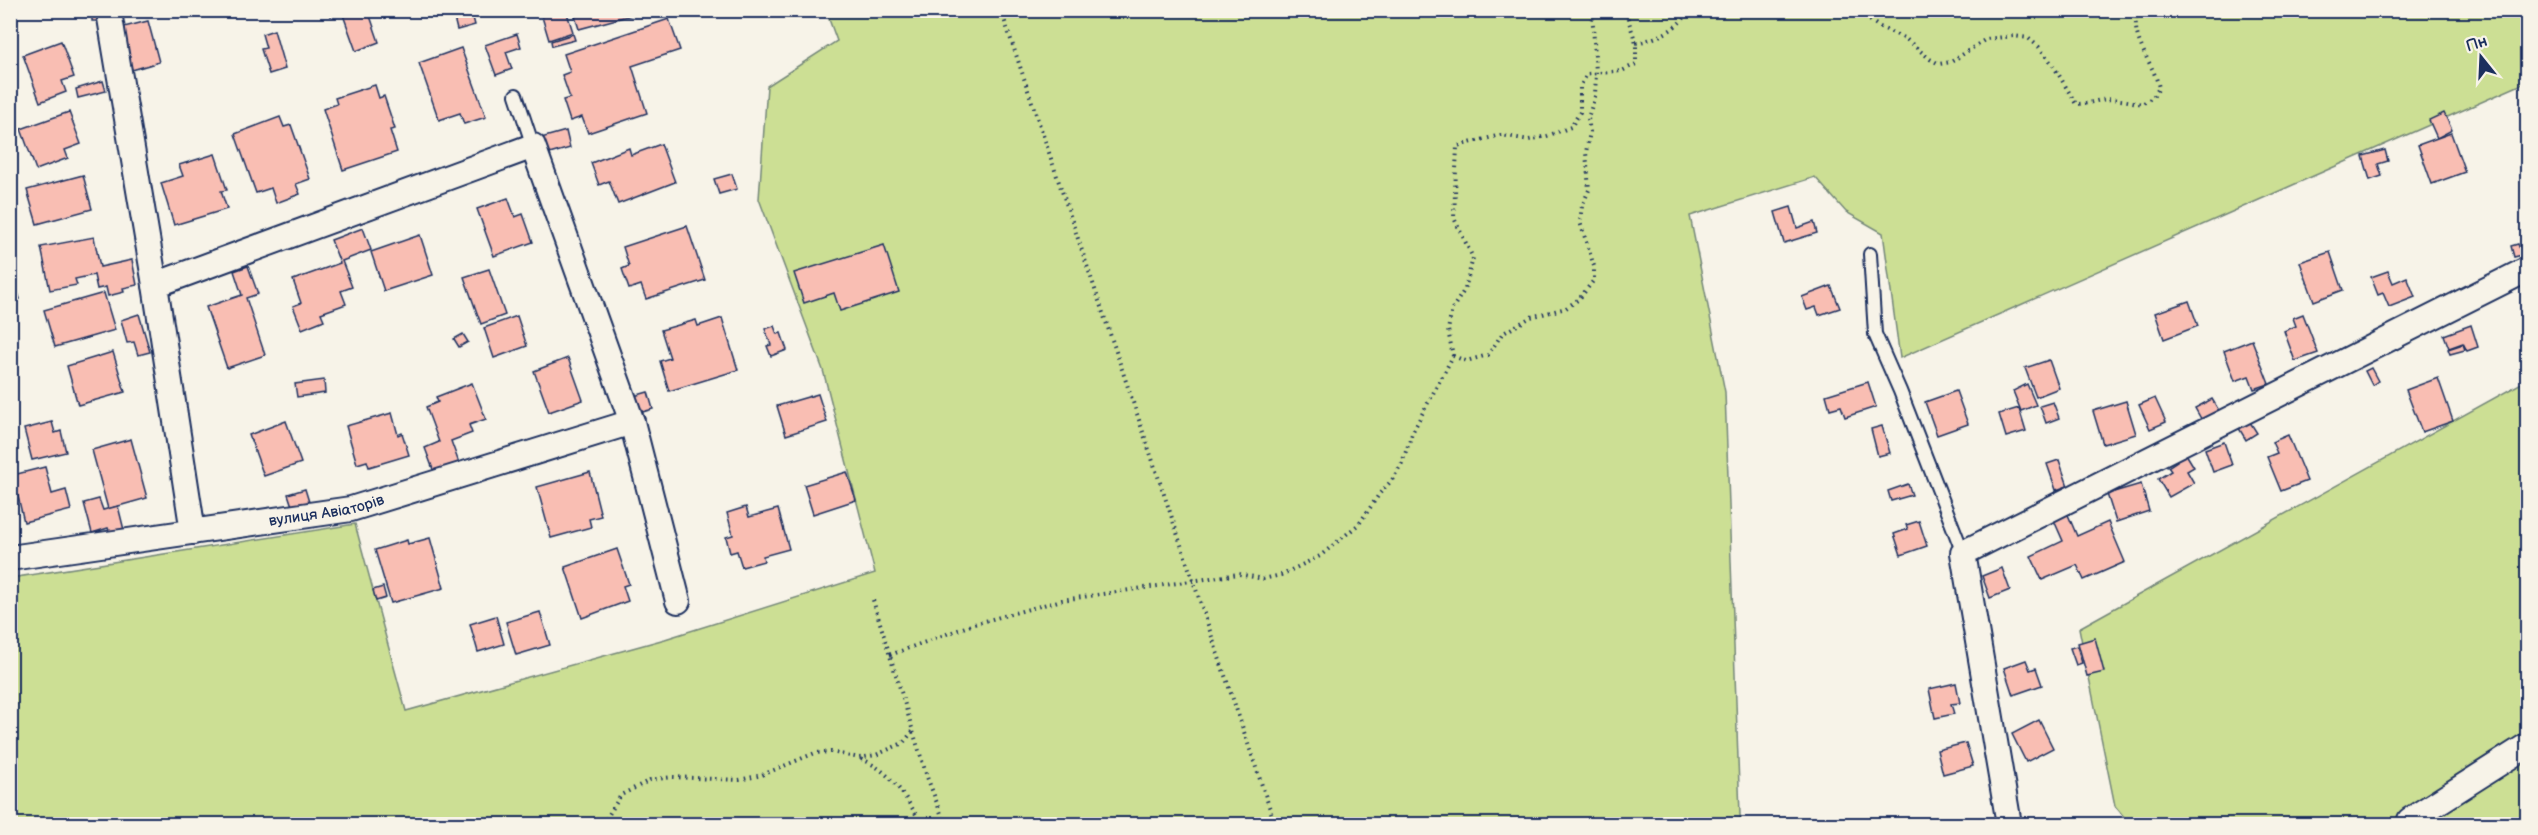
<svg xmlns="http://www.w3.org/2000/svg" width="2538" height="835" font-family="'Balsamiq Sans',sans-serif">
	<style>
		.green { fill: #ccdf94; stroke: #748779; stroke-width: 1.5 }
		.building { fill: #f9beb3; stroke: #1b2f5e; stroke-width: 1.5 }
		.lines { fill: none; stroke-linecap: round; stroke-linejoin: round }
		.service-casing { stroke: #1b2f5e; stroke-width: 16 }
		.minor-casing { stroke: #1b2f5e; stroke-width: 28 }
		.path { stroke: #1b2f5e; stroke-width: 4; stroke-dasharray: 1.5 4.5; stroke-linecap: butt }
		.service { stroke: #f7f3e8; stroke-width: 12 }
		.minor { stroke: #f7f3e8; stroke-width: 24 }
		.labels { text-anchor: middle; stroke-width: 4.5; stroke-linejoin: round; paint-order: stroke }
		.street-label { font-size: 15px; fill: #1b2f5e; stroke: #f7f3e8 }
	</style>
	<rect width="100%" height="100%" fill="#f7f3e8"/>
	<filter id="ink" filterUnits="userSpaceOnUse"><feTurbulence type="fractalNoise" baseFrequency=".0167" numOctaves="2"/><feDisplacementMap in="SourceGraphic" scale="12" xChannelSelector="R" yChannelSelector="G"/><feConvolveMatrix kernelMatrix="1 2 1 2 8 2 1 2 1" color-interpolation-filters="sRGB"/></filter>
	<g filter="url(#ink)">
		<g class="green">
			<path d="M826,11H2527V82L1900,358L1883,233L1846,212L1815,177L1690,216L1725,392L1740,815L1742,824H11V578L355,524L406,711L665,639L875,573L823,370L759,199L767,86L837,41Z"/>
			<path d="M2527,380V824H2130L2115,806L2079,628Z"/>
		</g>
		<g class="building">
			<path d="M329,10H368L379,42L356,51L342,12L331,16Z"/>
			<path d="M452,10H471L475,25L457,30Z"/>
			<path d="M540,10H566L573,32L549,40Z"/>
			<path d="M573,10H638L639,13L579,29Z"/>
			<path d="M92,13H104L105,21H92Z"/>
			<path d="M669,19L680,50L632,66L647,113L588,133L582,117L570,121L563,100L570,98L562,75L570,72L564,54Z"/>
			<path d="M148,21L159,62L132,70L120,28Z"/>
			<path d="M274,30L285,69L269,74L261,49L266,48L262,34Z"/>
			<path d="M517,34L521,47L506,52L512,69L496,75L485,45Z"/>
			<path d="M573,34L575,40L552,46L551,41Z"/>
			<path d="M61,41L74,77L62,81L66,92L40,102L23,55Z"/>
			<path d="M461,48L486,117L464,124L460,113L439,120L419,63Z"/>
			<path d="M103,81L106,91L78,98L76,89Z"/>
			<path d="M375,85L379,98L384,96L395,129L390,130L397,152L343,170L323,109L337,104L335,98Z"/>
			<path d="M69,112L81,144L65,150L68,158L36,170L21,129Z"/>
			<path d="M2444,113L2452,130L2437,138L2429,120Z"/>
			<path d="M280,117L284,127L291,125L310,179L296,184L300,194L276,203L271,188L256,193L235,134Z"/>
			<path d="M566,131L570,148L546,155L541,138Z"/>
			<path d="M2451,133L2465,172L2432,184L2418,145Z"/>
			<path d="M661,144L675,182L618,204L609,181L599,185L591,163L629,148L631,155Z"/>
			<path d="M2385,150L2388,161L2378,164L2382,176L2370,180L2363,156Z"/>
			<path d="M215,154L227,190L221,191L227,209L174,225L161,183L183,176L179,165Z"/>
			<path d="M732,174L737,189L719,194L714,179Z"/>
			<path d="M83,175L92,209L37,224L27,190Z"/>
			<path d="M508,198L515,217L523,214L533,242L494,256L477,209Z"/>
			<path d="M1791,207L1797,228L1814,222L1817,233L1784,243L1775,212Z"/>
			<path d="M687,226L705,280L646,299L641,285L629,289L622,269L629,266L623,247Z"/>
			<path d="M363,228L371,250L342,261L352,287L341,291L346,304L321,313L324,320L302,329L293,306L301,303L293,280L340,263L331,240Z"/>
			<path d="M420,235L433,275L384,291L371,252Z"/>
			<path d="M94,237L100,267L132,260L137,285L123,288L124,292L108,296L106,287L97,289L94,275L75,279L77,285L50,290L41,247Z"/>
			<path d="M2518,244L2522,255L2514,257L2511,246Z"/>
			<path d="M884,245L899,292L840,311L834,293L804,303L794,273Z"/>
			<path d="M2330,252L2343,290L2314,301L2300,262Z"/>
			<path d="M248,266L258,294L246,298L265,355L227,368L206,307L242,295L234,271Z"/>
			<path d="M489,269L505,315L481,324L464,277Z"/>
			<path d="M2388,271L2393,283L2407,277L2415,297L2389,307L2383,293L2378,295L2371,277Z"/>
			<path d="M10,277H13L20,299L10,302Z"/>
			<path d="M1831,286L1840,308L1819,315L1816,307L1807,310L1802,297Z"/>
			<path d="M104,293L115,330L55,347L44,310Z"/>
			<path d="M2189,301L2198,326L2164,339L2155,313Z"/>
			<path d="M139,314L150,352L138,355L134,342L127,343L121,320Z"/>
			<path d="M2303,314L2318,353L2295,361L2284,331L2296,326L2293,318Z"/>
			<path d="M517,316L527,346L494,358L484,328Z"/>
			<path d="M722,318L738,370L669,391L660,361L670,358L661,330L696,320L698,326Z"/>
			<path d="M2471,325L2478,347L2467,351L2463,343L2449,348L2444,335Z"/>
			<path d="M774,326L777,334L781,333L787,350L771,356L767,346L771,345L765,329Z"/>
			<path d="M463,334L468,342L459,347L454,339Z"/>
			<path d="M2252,340L2269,384L2254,389L2249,376L2235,381L2224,351Z"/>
			<path d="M2463,344L2465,350L2450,354L2448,349Z"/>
			<path d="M113,352L125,392L78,405L67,366Z"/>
			<path d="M568,358L583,400L549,412L534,371Z"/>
			<path d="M2049,360L2059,388L2036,397L2025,368Z"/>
			<path d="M2371,368L2378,381L2372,385L2365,371Z"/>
			<path d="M2438,378L2453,421L2422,432L2406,390Z"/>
			<path d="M324,380L325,393L297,397L295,384Z"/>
			<path d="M1868,382L1876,407L1845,417L1841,406L1830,409L1826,395Z"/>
			<path d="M472,383L486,419L469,425L472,433L451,441L459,463L434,472L425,448L439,442L426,407L438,402L436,397Z"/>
			<path d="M2027,384L2036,405L2021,411L2013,391Z"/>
			<path d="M1956,391L1968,424L1937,435L1925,402Z"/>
			<path d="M648,392L653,409L639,413L634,396Z"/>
			<path d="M818,394L827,422L786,435L777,406Z"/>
			<path d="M2155,398L2166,422L2150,429L2139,405Z"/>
			<path d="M2212,399L2221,414L2204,424L2195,408Z"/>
			<path d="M2126,401L2136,434L2103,444L2093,411Z"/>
			<path d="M2053,402L2059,418L2046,423L2040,406Z"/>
			<path d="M2019,408L2026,431L2006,437L1999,414Z"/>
			<path d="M392,413L398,435L402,433L409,455L369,467L367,461L357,464L346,426Z"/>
			<path d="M2248,419L2257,433L2246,440L2237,425Z"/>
			<path d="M286,421L301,463L264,476L249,435Z"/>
			<path d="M52,422L55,433L61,431L66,452L32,460L24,429Z"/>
			<path d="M1882,426L1890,453L1878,456L1871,429Z"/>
			<path d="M2288,435L2307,481L2281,491L2267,457L2277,453L2272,442Z"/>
			<path d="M131,439L147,498L108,509L92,450Z"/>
			<path d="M2224,442L2232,465L2213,472L2205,449Z"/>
			<path d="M2183,449L2194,467L2187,471L2194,483L2169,497L2158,479L2171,471L2168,467L2177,461L2173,455Z"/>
			<path d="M2059,460L2068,486L2056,490L2047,464Z"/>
			<path d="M45,467L52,494L66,490L71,510L24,522L13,475Z"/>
			<path d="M590,472L601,516L589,519L591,527L551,538L537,487Z"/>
			<path d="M847,472L856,500L813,514L804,485Z"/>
			<path d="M1908,484L1912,495L1891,501L1888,491Z"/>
			<path d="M2141,484L2149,511L2116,522L2107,494Z"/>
			<path d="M305,489L309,502L292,506L288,494Z"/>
			<path d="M99,499L103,510L118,506L124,530L110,534L108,528L92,533L84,503Z"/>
			<path d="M746,507L749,517L778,509L789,549L763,556L764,561L742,567L737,551L730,553L726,537L733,535L727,513Z"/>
			<path d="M2066,510L2077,536L2108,522L2125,562L2084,580L2077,565L2042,580L2031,556L2063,541L2052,516Z"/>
			<path d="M1919,521L1927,546L1901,555L1894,534L1908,529L1906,525Z"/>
			<path d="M430,538L444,588L391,603L375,550L407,540L408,544Z"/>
			<path d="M617,549L629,584L623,586L628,601L582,618L565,567Z"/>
			<path d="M2002,568L2010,590L1990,598L1982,576Z"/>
			<path d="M383,587L386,598L376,601L373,590Z"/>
			<path d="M540,612L550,645L516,655L506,622Z"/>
			<path d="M496,616L504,644L478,652L470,624Z"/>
			<path d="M2095,638L2104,672L2087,676L2078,643Z"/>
			<path d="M2077,646L2082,663L2076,665L2070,648Z"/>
			<path d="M2026,660L2030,670L2036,668L2042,685L2013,695L2004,668Z"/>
			<path d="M1956,683L1960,703L1951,704L1954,714L1935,718L1929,689Z"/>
			<path d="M2039,720L2053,748L2026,762L2012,734Z"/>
			<path d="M1966,743L1973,766L1943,774L1937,750Z"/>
		</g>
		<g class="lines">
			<defs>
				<g id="service">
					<path d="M516,95L533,146"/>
					<path d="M1870,254L1875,334L1900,391L1963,553"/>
				</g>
				<g id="minor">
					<path d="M110,18L155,285"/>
					<path d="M193,532L155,285L533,146L632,422L678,601"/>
					<path id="s1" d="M10,558L351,509L632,422"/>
					<path d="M2009,824L1963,553L2528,269"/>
					<path d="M2409,824L2410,820L2528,745"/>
				</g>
			</defs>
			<use href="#service" class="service-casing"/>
			<use href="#minor" class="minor-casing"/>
			<g class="path">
				<path d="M1001,10L1275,824"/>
				<path d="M1855,10L1878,26L1906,39L1930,59L1939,64L1951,62L1986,39L2014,36L2028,38L2039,47L2053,65L2076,104C2086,104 2092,102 2101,100C2114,98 2129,101 2142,104L2153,97L2159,88C2154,63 2130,40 2137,13L2143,10"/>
				<path d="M2144,10L2158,14L2156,10"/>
				<path d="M1636,43C1662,37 1674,31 1691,10"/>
				<path d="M1453,356L1448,330L1452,309L1465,289L1473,258L1454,218L1457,146L1501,135L1529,140L1547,136L1571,127L1580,112V87L1587,74L1622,71L1636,64V43L1625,10"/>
				<path d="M873,600L927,777L945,824"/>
				<path d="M890,655L974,624L1062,600L1239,574L1263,579L1281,575L1320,556L1359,524L1380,493L1392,480L1402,463L1413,431L1453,356L1466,361L1488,355L1502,334L1531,317L1566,308L1579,299L1594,280V266L1580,222L1582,206L1589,190L1586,152L1590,132L1588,118L1595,96L1596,72L1592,10"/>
				<path d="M861,759C892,771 905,797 922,824"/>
				<path d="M603,824L621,795L650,780L672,777L739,780L762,775L815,753L831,752L859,758L876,755L903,743L913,731"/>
			</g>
			<use href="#service" class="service"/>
			<use href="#minor" class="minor"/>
		</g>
	</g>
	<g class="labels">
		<g class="street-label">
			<text dy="5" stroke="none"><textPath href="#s1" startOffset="320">вулиця Авіаторів</textPath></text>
		</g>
	</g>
	<rect width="2538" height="835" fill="none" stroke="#f7f3e8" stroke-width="36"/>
	<rect x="18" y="18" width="2502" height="799" fill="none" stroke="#1b2f5e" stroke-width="2" filter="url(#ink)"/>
	<g transform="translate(2481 57) rotate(342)" stroke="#f7f3e8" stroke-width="4.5" paint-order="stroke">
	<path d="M0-4.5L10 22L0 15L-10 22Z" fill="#1b2f5e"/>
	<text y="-9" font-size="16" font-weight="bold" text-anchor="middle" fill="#1b2f5e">Пн</text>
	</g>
</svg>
